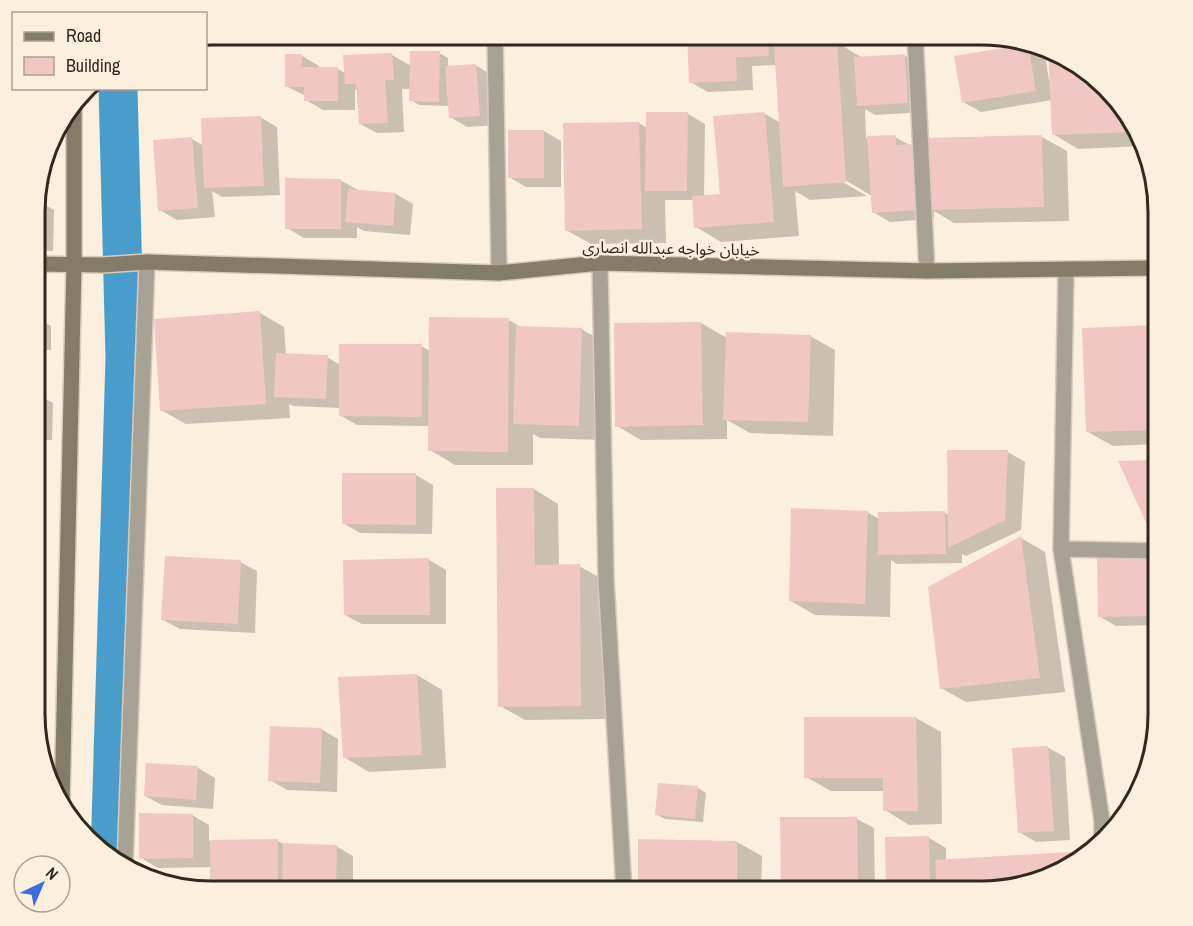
<svg xmlns="http://www.w3.org/2000/svg" width="1193" height="926" font-family="'Archivo Narrow','Noto Sans Arabic',sans-serif">
	<style>
		.shadow { fill: #0003 }
		.lines { fill: none; stroke-linecap: round; stroke-linejoin: round }
		.canal { stroke: #499dcc; stroke-width: 39 }
		.building { fill: #f0c7c3 }
		.street-casing { stroke: #d8cbbb; stroke-width: 18 }
		.secondary-casing { stroke: #d8cbbb; stroke-width: 18 }
		.street { stroke: #a8a294; stroke-width: 15 }
		.secondary { stroke: #857c67; stroke-width: 15 }
		.labels { text-anchor: middle; stroke-width: 4.5; stroke-linejoin: round; paint-order: stroke }
		.street-label { font-size: 16px; fill: #32291e; stroke: #fdefdd }
		.rim { fill: none; stroke: #32291e; stroke-width: 3 }
	</style>
	<rect width="100%" height="100%" fill="#fdefdd"/>
	<g class="shadow">
		<path d="M208,35H242L241,38H212Z"/>
		<path d="M346,35H412V46H354L346,41Z"/>
		<path d="M421,35H466V40L428,38Z"/>
		<path d="M689,35H784L785,45L836,42L861,57V58L905,56L922,65L925,112L875,115L865,109L866,138L895,137L911,146L1042,137L1067,151L1069,221L954,223L934,211V219L890,222L873,212L872,196L840,177L839,180L867,196L810,200L795,191L799,236L721,242L696,227L694,200H665L666,243L591,244L566,230L565,124L639,123L647,128L688,114L705,124L704,197L721,195L765,114L781,123L777,65L752,66L753,90L708,92L690,82Z"/>
		<path d="M1028,46L1045,56L1049,80H1051L1050,49L1098,79L1140,134L1143,146L1078,149L1053,134L1052,100L981,112L963,102Z"/>
		<path d="M439,53L448,58V67L475,65L492,75L496,125L467,127L450,117V106L419,105L411,100V89H402L404,132L377,133L360,124L358,91L355,89V110H323L306,100V96L286,86L302,56L319,66V69H338L345,73L392,55L411,66Z"/>
		<path d="M260,117L277,127L280,195L222,197L212,191L215,217L177,220L160,210L192,139L204,146Z"/>
		<path d="M544,131L561,141V187H526L509,177Z"/>
		<path d="M48,155L49,156L50,184H38Z"/>
		<path d="M340,180L358,190L396,194L413,204L410,235L364,231L357,227V238H304L287,228Z"/>
		<path d="M36,200L54,210L53,251H36Z"/>
		<path d="M260,313L284,327L286,355L327,357L340,365L421,346L430,351L509,320L522,328L581,329L606,343L603,440L540,438L533,434V465H455L430,450V426L357,425L340,415V408L293,406L289,404L290,418L186,424L161,410Z"/>
		<path d="M36,317L51,326V350H36Z"/>
		<path d="M701,323L727,338L810,336L835,350L833,436L750,433L727,420V439L641,440L617,426Z"/>
		<path d="M1158,326V444L1113,446L1088,432L1084,329Z"/>
		<path d="M36,394L53,403L52,440H36Z"/>
		<path d="M1008,452L1025,462L1021,530L966,556L962,554V563L897,564L891,560L890,617L815,615L791,601L867,512L879,519L945,513L949,515Z"/>
		<path d="M1121,462H1158V541L1155,539Z"/>
		<path d="M416,475L433,485L432,534L360,533L343,523Z"/>
		<path d="M534,489L558,504L559,566H579L604,580L605,719L525,720L500,706Z"/>
		<path d="M1021,538L1045,552L1065,692L966,702L941,688Z"/>
		<path d="M1158,556V625L1116,626L1099,616Z"/>
		<path d="M429,560L446,570V624H362L345,615Z"/>
		<path d="M240,562L257,571L255,633L180,629L163,620Z"/>
		<path d="M35,637L37,638L36,678H35Z"/>
		<path d="M417,675L442,690L446,768L369,772L344,757Z"/>
		<path d="M916,718L941,732L942,824L909,825L885,810L884,791H831L806,777L805,719Z"/>
		<path d="M321,729L338,739L337,792L287,790L270,780Z"/>
		<path d="M1047,747L1065,757L1070,840L1036,842L1019,832Z"/>
		<path d="M198,768L215,778L213,809L162,805L145,796Z"/>
		<path d="M698,788L706,793L703,822L665,819L656,814Z"/>
		<path d="M192,815L209,825V841H278L285,845L336,846L353,856V891H212V867L158,868L141,858Z"/>
		<path d="M781,819H857L874,828L875,891H782Z"/>
		<path d="M929,838L946,848V861L1071,853L1078,857L1049,878L981,892L888,891L887,839Z"/>
		<path d="M640,841L737,842L762,856L761,891H639Z"/>
	</g>
	<g class="lines">
		<path class="canal" d="M110,857L125,358L118,88"/>
	</g>
	<g class="building">
		<rect x="345" y="35" width="59" height="7"/>
		<path d="M687,35H768L769,56L736,57L737,81L689,83Z"/>
		<path d="M837,41L846,182L783,187L774,44Z"/>
		<path d="M1028,44L1036,91L962,103L954,56Z"/>
		<path d="M1048,48L1098,79L1136,129L1137,132L1052,135Z"/>
		<path d="M410,51H440L439,102L409,101Z"/>
		<path d="M392,53L394,80H385L388,123L359,124L356,84H345L343,55Z"/>
		<path d="M285,54H302V67H338V101H304V87H285Z"/>
		<path d="M905,54L908,103L857,106L854,57Z"/>
		<path d="M476,64L480,116L449,118L445,66Z"/>
		<path d="M646,112H688L687,191H645Z"/>
		<path d="M765,112L774,222L694,228L692,196L720,194L713,116Z"/>
		<path d="M261,116L264,186L204,188L201,118Z"/>
		<path d="M639,122L642,229L565,231L563,123Z"/>
		<rect x="508" y="130" width="36" height="48"/>
		<path d="M896,135V145L914,144L918,210L872,213L867,136Z"/>
		<path d="M1042,135L1044,207L928,210L926,138Z"/>
		<path d="M192,137L198,208L158,211L153,140Z"/>
		<path d="M285,178L341,179V229H285Z"/>
		<path d="M348,189L396,193L393,226L345,222Z"/>
		<path d="M260,311L266,404L160,411L154,319Z"/>
		<path d="M429,317L509,318L508,452L428,451Z"/>
		<path d="M701,322L703,425L615,427L614,323Z"/>
		<path d="M1158,325V430L1086,432L1082,328Z"/>
		<path d="M516,326L582,328L579,426L513,424Z"/>
		<path d="M726,332L811,335L808,422L723,420Z"/>
		<path d="M339,344H422V417L339,416Z"/>
		<path d="M276,353L328,355L326,399L274,397Z"/>
		<path d="M947,450H1008L1005,520L948,548Z"/>
		<path d="M1158,460V541L1154,540L1118,461Z"/>
		<path d="M342,473H416V525L342,524Z"/>
		<path d="M496,488H534L535,565L580,564L581,706L498,707Z"/>
		<path d="M791,508L868,511L865,604L789,601Z"/>
		<path d="M945,511L946,554L878,555V512Z"/>
		<path d="M1021,536L1040,678L940,689L928,587Z"/>
		<path d="M1097,555H1158V616L1098,617Z"/>
		<path d="M165,556L241,560L238,624L161,620Z"/>
		<path d="M429,558L430,615H344L343,560Z"/>
		<path d="M417,674L422,755L343,758L338,677Z"/>
		<path d="M804,717H916L918,811H883V778H804Z"/>
		<path d="M270,726L322,728L320,783L268,781Z"/>
		<path d="M1048,746L1054,831L1018,833L1012,748Z"/>
		<path d="M146,763L198,766L196,800L144,796Z"/>
		<path d="M658,783L698,786L695,819L655,815Z"/>
		<path d="M139,813L193,814V858L139,859Z"/>
		<path d="M780,817H857L858,891H781Z"/>
		<path d="M929,836L930,891H886L885,837Z"/>
		<path d="M278,839V891H210V840Z"/>
		<path d="M638,839L737,841V891H638Z"/>
		<path d="M283,843L337,845L336,891H282Z"/>
		<path d="M1071,852L1072,862L1049,878L981,892L937,891L935,860Z"/>
	</g>
	<g class="lines">
		<defs>
			<g id="street">
				<path d="M495,35L499,273"/>
				<path d="M915,35L927,271"/>
				<path d="M600,263L606,579L624,891"/>
				<path d="M1066,269L1061,549L1102,821V840"/>
				<path d="M1061,549L1158,551"/>
				<path d="M125,866L147,262"/>
			</g>
			<g id="secondary">
				<path d="M36,264L102,265L147,262L499,273L600,263L927,271L1158,268"/>
				<path d="M62,805L74,264V104"/>
			</g>
		</defs>
		<use href="#street" class="street-casing"/>
		<use href="#secondary" class="secondary-casing"/>
		<use href="#street" class="street"/>
		<use href="#secondary" class="secondary"/>
	</g>
	<g class="labels">
		<g class="street-label">
			<text transform="translate(671 248) rotate(1)" y="6">خیابان خواجه عبدالله انصاری</text>
		</g>
	</g>
	<path d="M0 0H1193V926H0ZM212 45H981A167 167 0 0 1 1148 212V714A167 167 0 0 1 981 881H212A167 167 0 0 1 45 714V212A167 167 0 0 1 212 45Z" fill="#fdefdd" fill-rule="evenodd"/>
	<path class="rim" d="M212 45H981A167 167 0 0 1 1148 212V714A167 167 0 0 1 981 881H212A167 167 0 0 1 45 714V212A167 167 0 0 1 212 45Z"/>
	<rect x="12" y="12" width="195" height="78" fill="#fdefdd" stroke="#aca091" stroke-width="1.5"/>
	<rect x="24" y="32" width="30" height="9" fill="#857c67" stroke="#aca091" stroke-width="1.5"/>
	<text x="66" y="42" font-size="18" fill="#32291e">Road</text>
	<rect x="24" y="57" width="30" height="18" fill="#f0c7c3" stroke="#aca091" stroke-width="1.5"/>
	<text x="66" y="72" font-size="18" fill="#32291e">Building</text>
	<g transform="translate(42 884) rotate(44)"><circle r="28" fill="#fdefdd" stroke="#aca091" stroke-width="1.5"/>
	<path d="M0-4.5L10 22L0 15L-10 22Z" fill="#386edd"/>
	<text y="-9" font-size="16" font-weight="bold" text-anchor="middle" fill="#32291e">N</text>
	</g>
</svg>
